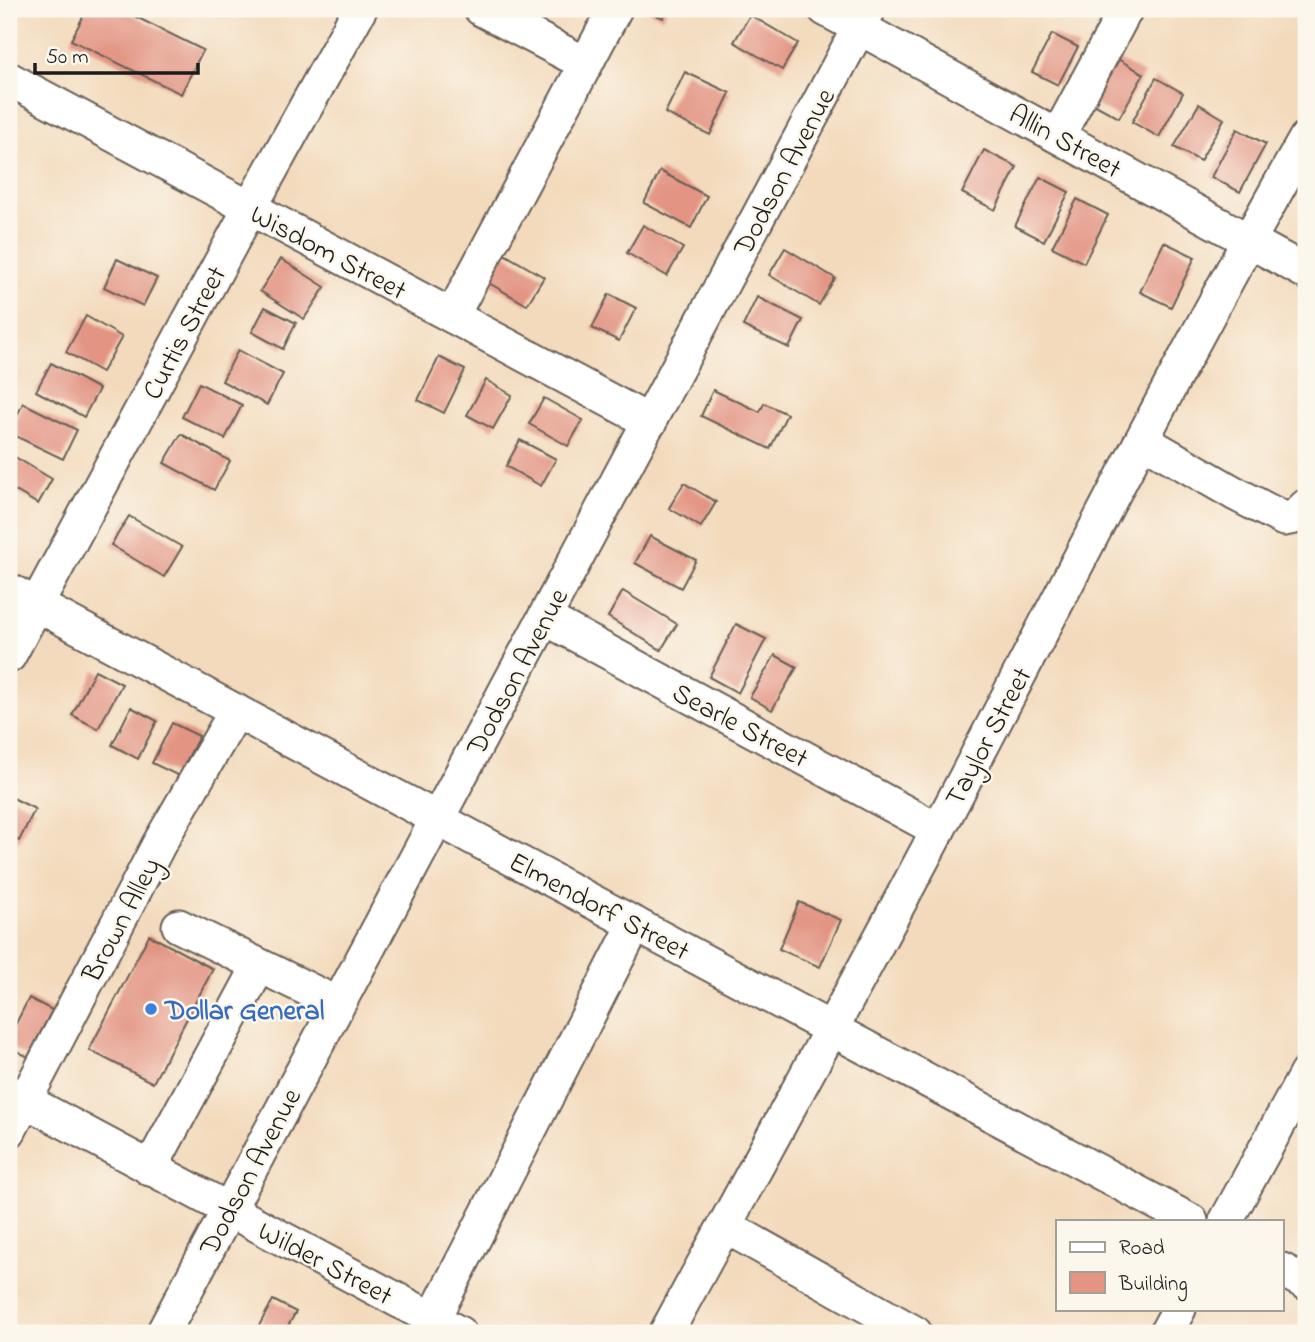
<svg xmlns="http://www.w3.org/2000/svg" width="1315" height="1342" font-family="'Indie Flower',sans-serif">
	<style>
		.building { fill: #e39483 }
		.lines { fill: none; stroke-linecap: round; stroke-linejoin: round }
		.minor-casing { stroke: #675e54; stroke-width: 37 }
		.minor { stroke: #fff; stroke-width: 33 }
		.shop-dot { fill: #3f7fe0; stroke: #fbf7ec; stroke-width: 2.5 }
		.labels { text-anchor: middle; stroke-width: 5; stroke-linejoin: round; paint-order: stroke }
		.street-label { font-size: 28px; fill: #1c1c1c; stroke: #fbf7ec }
		.shop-label { font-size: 28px; font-weight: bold; fill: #366cbe; stroke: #fbf7ec; text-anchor: start }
	</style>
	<rect width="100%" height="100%" fill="#fbf7ec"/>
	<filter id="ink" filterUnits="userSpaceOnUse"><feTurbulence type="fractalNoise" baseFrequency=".0143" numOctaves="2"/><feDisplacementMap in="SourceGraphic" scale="14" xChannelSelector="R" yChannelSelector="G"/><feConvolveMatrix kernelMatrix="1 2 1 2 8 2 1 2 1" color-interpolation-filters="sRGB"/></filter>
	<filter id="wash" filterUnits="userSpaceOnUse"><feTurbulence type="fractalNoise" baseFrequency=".00686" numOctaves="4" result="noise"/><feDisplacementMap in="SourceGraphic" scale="28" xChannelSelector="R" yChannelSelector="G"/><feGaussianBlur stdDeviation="1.57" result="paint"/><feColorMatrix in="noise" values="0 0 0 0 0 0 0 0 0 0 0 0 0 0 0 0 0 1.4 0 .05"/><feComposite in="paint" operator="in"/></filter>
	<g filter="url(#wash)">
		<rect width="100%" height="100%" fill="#f3dabc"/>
		<g id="blocks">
			<g class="building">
				<path d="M87,9H120L203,50L181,94L71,40Z"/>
				<path d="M643,9H667L663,18Z"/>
				<path d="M750,15L798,43L782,70L734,42Z"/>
				<path d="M1052,34L1078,47L1058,85L1032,72Z"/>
				<path d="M1114,57L1144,74L1119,118L1090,102Z"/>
				<path d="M685,72L730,93L710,135L665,113Z"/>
				<path d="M1156,78L1183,93L1159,137L1132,122Z"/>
				<path d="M1199,104L1224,119L1200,161L1174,147Z"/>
				<path d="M1237,129L1266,144L1240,192L1211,177Z"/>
				<path d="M984,150L1017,167L995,210L962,193Z"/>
				<path d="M660,171L707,196L691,228L644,203Z"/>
				<path d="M1040,177L1069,192L1044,241L1015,226Z"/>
				<path d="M1077,199L1108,215L1084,263L1052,247Z"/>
				<path d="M643,225L683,248L667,276L627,253Z"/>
				<path d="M1164,242L1195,257L1171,307L1140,292Z"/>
				<path d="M785,248L835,278L819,305L769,275Z"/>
				<path d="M499,251L544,277L527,305L482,279Z"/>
				<path d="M117,259L157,278L143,306L104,287Z"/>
				<path d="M281,259L325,287L304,319L260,291Z"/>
				<path d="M609,294L636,308L619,341L592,328Z"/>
				<path d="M757,297L803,320L789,348L743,326Z"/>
				<path d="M265,307L296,323L283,349L252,332Z"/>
				<path d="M86,316L122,337L102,372L66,352Z"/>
				<path d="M238,350L283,374L267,405L222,381Z"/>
				<path d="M439,357L465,370L444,413L418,400Z"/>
				<path d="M51,363L99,389L84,417L36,391Z"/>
				<path d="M486,380L512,395L493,429L467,415Z"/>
				<path d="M199,383L242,405L225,439L182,417Z"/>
				<path d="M713,390L760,412L764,403L787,414L770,449L701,416Z"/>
				<path d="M544,398L583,420L568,446L529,424Z"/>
				<path d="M23,403L77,430L63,459L9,433Z"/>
				<path d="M181,434L230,461L214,490L164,463Z"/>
				<path d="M520,440L556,459L541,486L506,466Z"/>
				<path d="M10,454L52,479L38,504L9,487Z"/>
				<path d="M684,483L716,502L701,527L669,508Z"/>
				<path d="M129,516L182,547L164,577L111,545Z"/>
				<path d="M650,536L696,560L681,588L635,563Z"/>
				<path d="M623,591L677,624L661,650L608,617Z"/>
				<path d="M736,624L766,639L738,693L709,677Z"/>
				<path d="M775,655L797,667L772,710L750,697Z"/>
				<path d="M95,670L122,684L98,729L72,715Z"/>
				<path d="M131,707L157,721L138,759L112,745Z"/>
				<path d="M172,723L199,736L179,776L152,763Z"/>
				<path d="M9,796L35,809L19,841L9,836Z"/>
				<path d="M799,902L841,920L820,967L779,949Z"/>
				<path d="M149,935L213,969L153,1083L89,1050Z"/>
				<path d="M29,998L52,1010L28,1057L9,1047V1037Z"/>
				<path d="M273,1300L296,1312L284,1333H255Z"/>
			</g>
		</g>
	</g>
	<g filter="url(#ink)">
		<use href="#blocks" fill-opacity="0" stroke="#675e54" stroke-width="2"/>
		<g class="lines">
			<defs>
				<g id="minor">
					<path d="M481,9L586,64"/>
					<path d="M825,9L1306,272"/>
					<path d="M9,79L650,422"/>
					<path d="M1058,136L1126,9"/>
					<path d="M452,316L615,9"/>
					<path d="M1142,440L1234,493L1284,519L1295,517L1306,506"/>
					<path d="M9,590L1191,1221"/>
					<path d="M545,618L938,830"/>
					<path d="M9,656L250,208L360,9"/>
					<path d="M179,926L338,1004"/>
					<path d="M9,1092L459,1333"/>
					<path d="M9,1131L159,844L236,711"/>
					<path d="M150,1169L259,966"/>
					<path d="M1226,1221L1306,1074"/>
					<path d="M725,1226L915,1333"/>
					<path d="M1282,1270L1306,1283"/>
					<path d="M433,1319L635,924"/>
					<path d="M163,1333L869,9"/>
					<path d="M666,1333C757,1166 849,998 938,830C1060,599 1177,365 1306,138"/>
					<path d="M1166,1333L1179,1309"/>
				</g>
			</defs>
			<use href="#minor" class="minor-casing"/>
			<use href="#minor" class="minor"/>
		</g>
	</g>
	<circle class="shop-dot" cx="151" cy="1009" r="7"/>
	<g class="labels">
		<g class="street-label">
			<text transform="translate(1066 140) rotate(29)" y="10">Allin Street</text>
			<text transform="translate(783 171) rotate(-62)" y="10">Dodson Avenue</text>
			<text transform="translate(329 251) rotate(28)" y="10">Wisdom Street</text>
			<text transform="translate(183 332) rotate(-62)" y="10">Curtis Street</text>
			<text transform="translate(516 671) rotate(-62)" y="10">Dodson Avenue</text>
			<text transform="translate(741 724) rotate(28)" y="10">Searle Street</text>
			<text transform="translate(987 736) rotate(-62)" y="10">Taylor Street</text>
			<text transform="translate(600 905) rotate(28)" y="10">Elmendorf Street</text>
			<text transform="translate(120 919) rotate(-62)" y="10">Brown Alley</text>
			<text transform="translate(249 1171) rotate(-62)" y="10">Dodson Avenue</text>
			<text transform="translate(326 1262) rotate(28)" y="10">Wilder Street</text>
		</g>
		<g class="shop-label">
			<text x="165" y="1019">Dollar General</text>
		</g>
	</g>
	<rect width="1315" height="1342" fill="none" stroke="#fbf7ec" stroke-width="35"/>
	<rect x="1056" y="1220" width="228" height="91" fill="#fbf7ec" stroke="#a29f99" stroke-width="2"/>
	<rect x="1070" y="1242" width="35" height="10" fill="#ffffff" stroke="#a29f99" stroke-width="2"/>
	<text x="1119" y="1254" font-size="21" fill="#1c1c1c">Road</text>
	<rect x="1070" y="1272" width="35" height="21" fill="#e39483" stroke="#a29f99" stroke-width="2"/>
	<text x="1119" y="1290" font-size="21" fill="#1c1c1c">Building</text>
	<path d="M35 63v10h163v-10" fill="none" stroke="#1c1c1c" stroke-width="3.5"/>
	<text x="46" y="63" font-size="21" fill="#1c1c1c" stroke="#fbf7ec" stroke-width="5" paint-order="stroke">50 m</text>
</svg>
